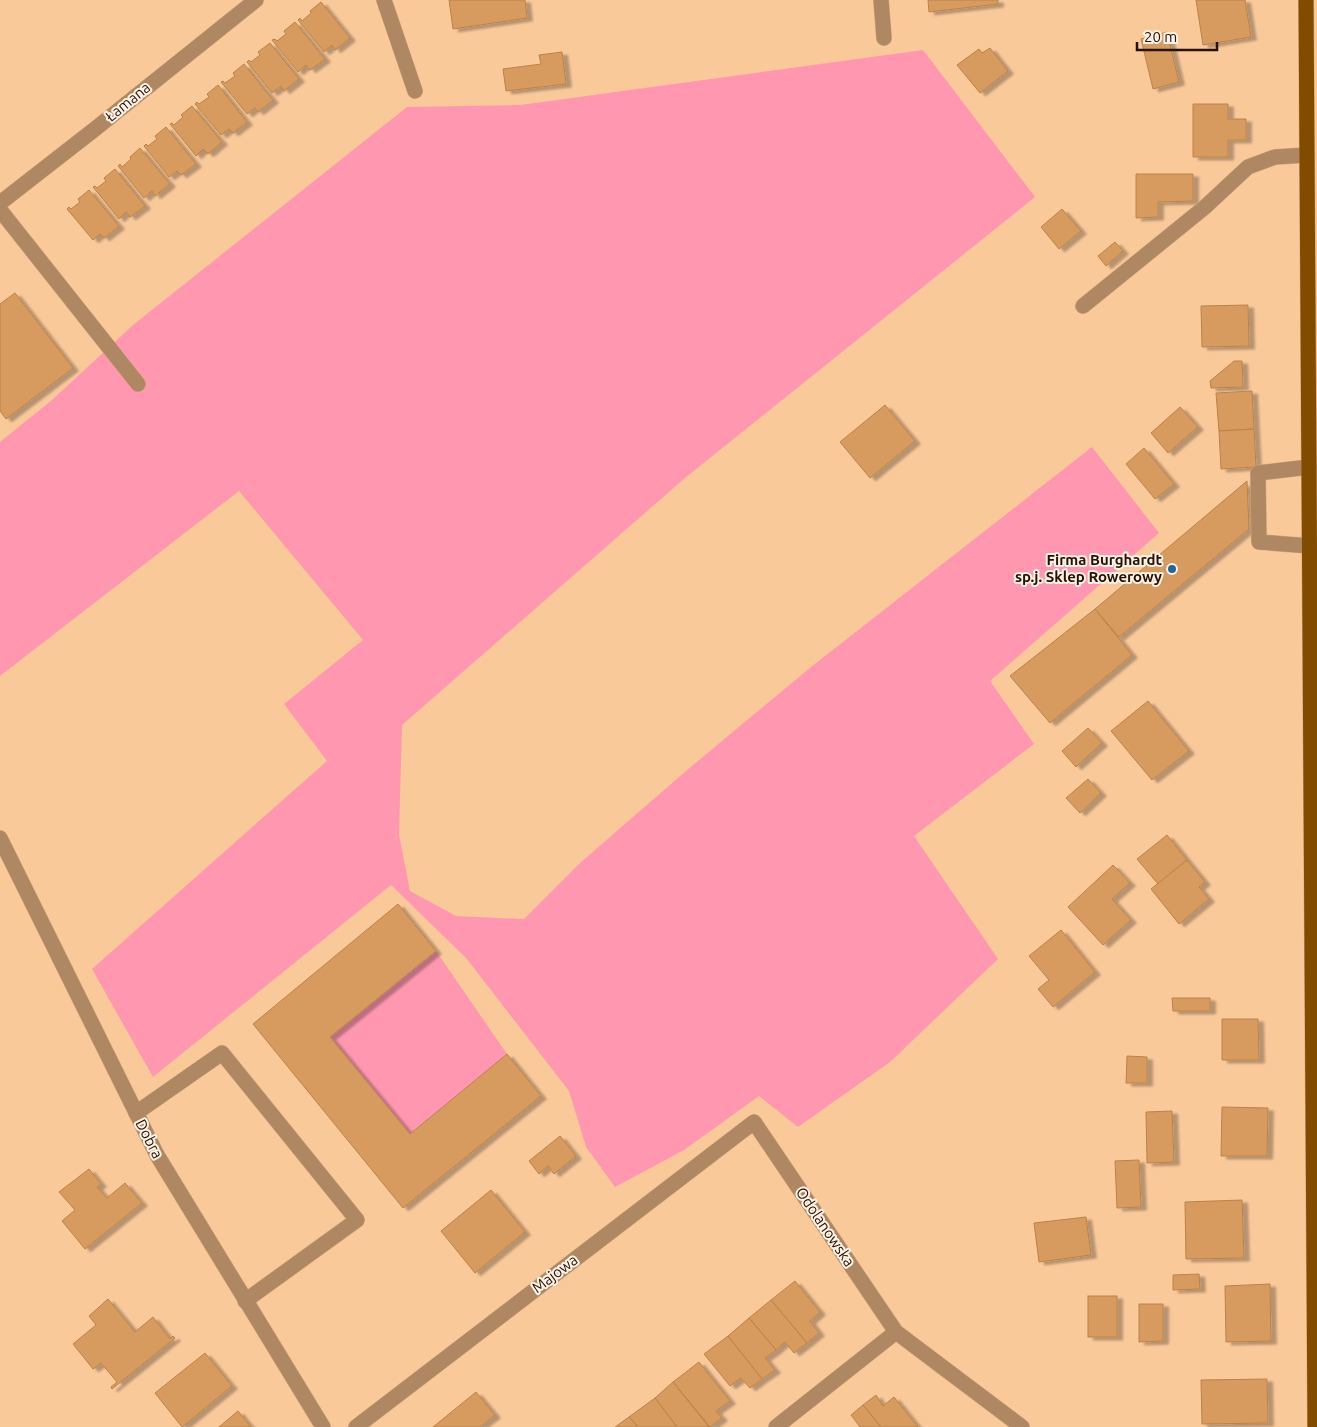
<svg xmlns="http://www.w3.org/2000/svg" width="1317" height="1427" font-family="Ubuntu,sans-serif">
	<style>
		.green { fill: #ff97b0 }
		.building { fill: #d79b61; stroke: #bb8247; filter: url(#shadow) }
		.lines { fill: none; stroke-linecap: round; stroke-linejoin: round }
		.minor-casing { stroke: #d4a87e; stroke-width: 16 }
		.major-casing { stroke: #d4a87e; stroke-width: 16 }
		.minor { stroke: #af8863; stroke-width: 15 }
		.major { stroke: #814b00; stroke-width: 15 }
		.poi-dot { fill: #1f679b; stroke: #fff2e6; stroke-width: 2 }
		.labels { text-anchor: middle; stroke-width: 4; stroke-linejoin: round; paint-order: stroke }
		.street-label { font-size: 15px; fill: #271100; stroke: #fff2e6 }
		.poi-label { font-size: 15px; font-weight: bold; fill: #271100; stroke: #fff2e6; text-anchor: end }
	</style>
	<defs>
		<filter id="shadow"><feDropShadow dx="5.5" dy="3" stdDeviation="1" flood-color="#0004"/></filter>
	</defs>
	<rect width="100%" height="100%" fill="#fac99a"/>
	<g class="green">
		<path d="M923,50L1035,197L685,478L402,725L399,835L410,891L456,916L524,919L580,863L686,771L811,667L1092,447L1159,533L990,681L1034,744L914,836L998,959L890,1062L798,1127L759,1096L684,1150L615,1187L586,1147L569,1091L466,958L391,885L153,1077L92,969L327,761L284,704L363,640L239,491L0,676V442L52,400L133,325L407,107L520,105Z"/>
		<path d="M436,951L507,1054L410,1134L330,1037Z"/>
	</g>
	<g class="building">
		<path d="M449,0H525L527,18L453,29Z"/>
		<path d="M928,0H998V4L929,12Z"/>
		<path d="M1196,0H1245L1251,37L1203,45Z"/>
		<path d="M321,2L350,38L335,50L332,45L324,52L298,20L300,18L302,21L311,13L310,11Z"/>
		<path d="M295,22L325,59L310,70L306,65L298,72L272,40L275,39L277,41L286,34L284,31Z"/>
		<path d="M1167,32L1179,82L1153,89L1141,39Z"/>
		<path d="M270,43L299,79L284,91L281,86L272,93L247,62L249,60L251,62L260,55L258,52Z"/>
		<path d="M990,48L1008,71L980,93L957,65L979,49L982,53Z"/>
		<path d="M562,52L566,84L506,91L503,69L541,64L539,55Z"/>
		<path d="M244,64L273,100L258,112L255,108L247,114L221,82L223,81L225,83L235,76L233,73Z"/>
		<path d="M218,85L247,122L233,133L229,129L221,135L195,104L197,102L199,104L209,97L207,94Z"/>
		<path d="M1193,104H1228V119H1246V140H1228V157H1193Z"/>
		<path d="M192,106L222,142L208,154L203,149L196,156L170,124L172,123L174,125L183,117L181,115Z"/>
		<path d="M166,127L196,164L181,175L177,171L169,177L144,146L146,144L148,146L157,139L155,136Z"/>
		<path d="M140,148L170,184L155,196L152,191L144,198L118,166L120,164L122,167L131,159L130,157Z"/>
		<path d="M115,169L145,206L130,217L126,212L119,219L93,187L95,186L97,188L106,181L104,178Z"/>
		<path d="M1136,174H1193V201L1158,202V217L1136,218Z"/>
		<path d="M89,190L119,226L104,238L100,234L93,240L67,209L69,207L71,209L80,202L78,199Z"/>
		<path d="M1062,209L1081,231L1059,249L1041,227Z"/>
		<path d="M1115,242L1123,251L1106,266L1098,256Z"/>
		<path d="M15,293L73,368L6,419L0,411V304Z"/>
		<path d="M1248,305L1249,346L1202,347L1201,306Z"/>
		<path d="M1234,361H1242L1243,387L1211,388L1210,381Z"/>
		<path d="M1252,391L1254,429L1219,431L1216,393Z"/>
		<path d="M885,405L915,441L870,478L840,442Z"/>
		<path d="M1180,407L1198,427L1168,453L1151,433Z"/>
		<path d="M1254,429L1256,467L1221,469L1219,431Z"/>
		<path d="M1144,448L1174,484L1155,499L1126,464Z"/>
		<path d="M1247,481L1249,529L1119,637L1095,609Z"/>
		<path d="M1095,609L1132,655L1050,723L1010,676Z"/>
		<path d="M1148,701L1189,751L1152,780L1111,731Z"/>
		<path d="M1088,728L1102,743L1076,767L1062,751Z"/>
		<path d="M1088,779L1101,793L1080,813L1066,798Z"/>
		<path d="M1167,835L1187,860L1158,884L1137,859Z"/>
		<path d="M1187,860L1205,882L1199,887L1209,899L1179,924L1151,889Z"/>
		<path d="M1113,865L1130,883L1112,899L1131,920L1103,945L1068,907Z"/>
		<path d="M398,904L436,951L330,1037L410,1134L507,1054L541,1096L403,1208L253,1024Z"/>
		<path d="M1061,930L1095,972L1053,1007L1038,989L1049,980L1029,956Z"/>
		<path d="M1172,998H1210V1011H1173Z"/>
		<path d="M1222,1019H1258L1259,1060H1222Z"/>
		<path d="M1127,1056L1147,1057V1083H1126Z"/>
		<path d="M1222,1107L1268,1108L1267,1156H1221Z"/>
		<path d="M1172,1111L1174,1162L1147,1163L1146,1112Z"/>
		<path d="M560,1136L576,1156L554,1174L548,1166L539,1174L529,1161Z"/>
		<path d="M1139,1160L1141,1207L1117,1208L1115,1161Z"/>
		<path d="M89,1169L101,1184L97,1187L107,1198L125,1183L142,1203L85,1249L62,1221L75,1210L59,1192Z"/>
		<path d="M491,1190L525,1232L475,1273L441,1231Z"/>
		<path d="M1242,1200L1244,1258L1186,1259L1185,1202Z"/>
		<path d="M1086,1217L1091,1255L1039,1262L1034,1223Z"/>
		<path d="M1199,1274L1200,1289L1173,1290V1275Z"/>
		<path d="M795,1281L820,1312L810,1321L819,1333L807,1343L771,1300Z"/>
		<path d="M1270,1284L1271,1341L1226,1342L1225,1286Z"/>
		<rect x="1088" y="1296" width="29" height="41"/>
		<path d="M108,1299L135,1332L153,1317L170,1339L173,1336L175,1338L112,1389L111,1387L117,1382L101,1363L93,1369L73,1344L96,1325L89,1316Z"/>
		<path d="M771,1300L807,1343L794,1353L785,1342L776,1350L749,1318Z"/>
		<path d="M1139,1304H1163V1341L1139,1342Z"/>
		<path d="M749,1318L776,1350L765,1358L775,1370L762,1379L728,1336Z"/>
		<path d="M728,1336L762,1379L750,1388L741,1378L730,1386L704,1354Z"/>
		<path d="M205,1353L232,1386L182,1427L155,1393Z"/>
		<path d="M699,1362L730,1401L716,1411L722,1418L710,1427L673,1382Z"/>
		<path d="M1267,1379L1268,1423L1202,1424L1201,1380Z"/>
		<path d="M673,1382L709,1427H677L655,1398Z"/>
		<path d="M476,1392L495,1415L480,1427H433Z"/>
		<path d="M876,1395L883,1406L894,1397L918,1427H881L863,1405Z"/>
		<path d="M655,1398L677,1427H638L629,1417Z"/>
		<path d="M863,1405L881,1427H860L851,1415Z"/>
		<path d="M238,1411L251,1427H219Z"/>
		<path d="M629,1417L638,1427H615Z"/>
	</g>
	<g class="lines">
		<defs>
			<g id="minor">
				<path d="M384,0L415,91"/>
				<path d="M881,0L884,38"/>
				<path d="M0,203L95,129L256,0"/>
				<path d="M0,210L138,384"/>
				<path d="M1083,306L1205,207L1248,167L1275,157L1307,155"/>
				<path d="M1309,467L1258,473L1259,542L1310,546"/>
				<path d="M0,838L157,1155L323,1427"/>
				<path d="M136,1113L222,1053L357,1220L245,1301"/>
				<path d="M356,1427L754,1122L896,1332L1022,1427"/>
				<path d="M776,1427L896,1332"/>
			</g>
			<path id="major" d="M1306,0L1315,1427"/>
		</defs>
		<use href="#minor" class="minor-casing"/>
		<use href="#major" class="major-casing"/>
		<use href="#minor" class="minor"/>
		<use href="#major" class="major"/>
	</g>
	<circle class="poi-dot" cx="1172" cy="569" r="5"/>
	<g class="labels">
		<g class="street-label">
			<text transform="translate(128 102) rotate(-39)" y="5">Łamana</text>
			<text transform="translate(149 1139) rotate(63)" y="5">Dobra</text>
			<text transform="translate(825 1227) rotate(56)" y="5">Odolanowska</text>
			<text transform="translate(555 1274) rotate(-37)" y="5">Majowa</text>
		</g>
		<g class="poi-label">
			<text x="1162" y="565">Firma Burghardt<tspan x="1162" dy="17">sp.j. Sklep Rowerowy</tspan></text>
		</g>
	</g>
	<path d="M1137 42v8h80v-8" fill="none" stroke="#271100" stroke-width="2.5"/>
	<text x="1144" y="42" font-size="15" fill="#271100" stroke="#fff2e6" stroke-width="4" paint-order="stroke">20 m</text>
</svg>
